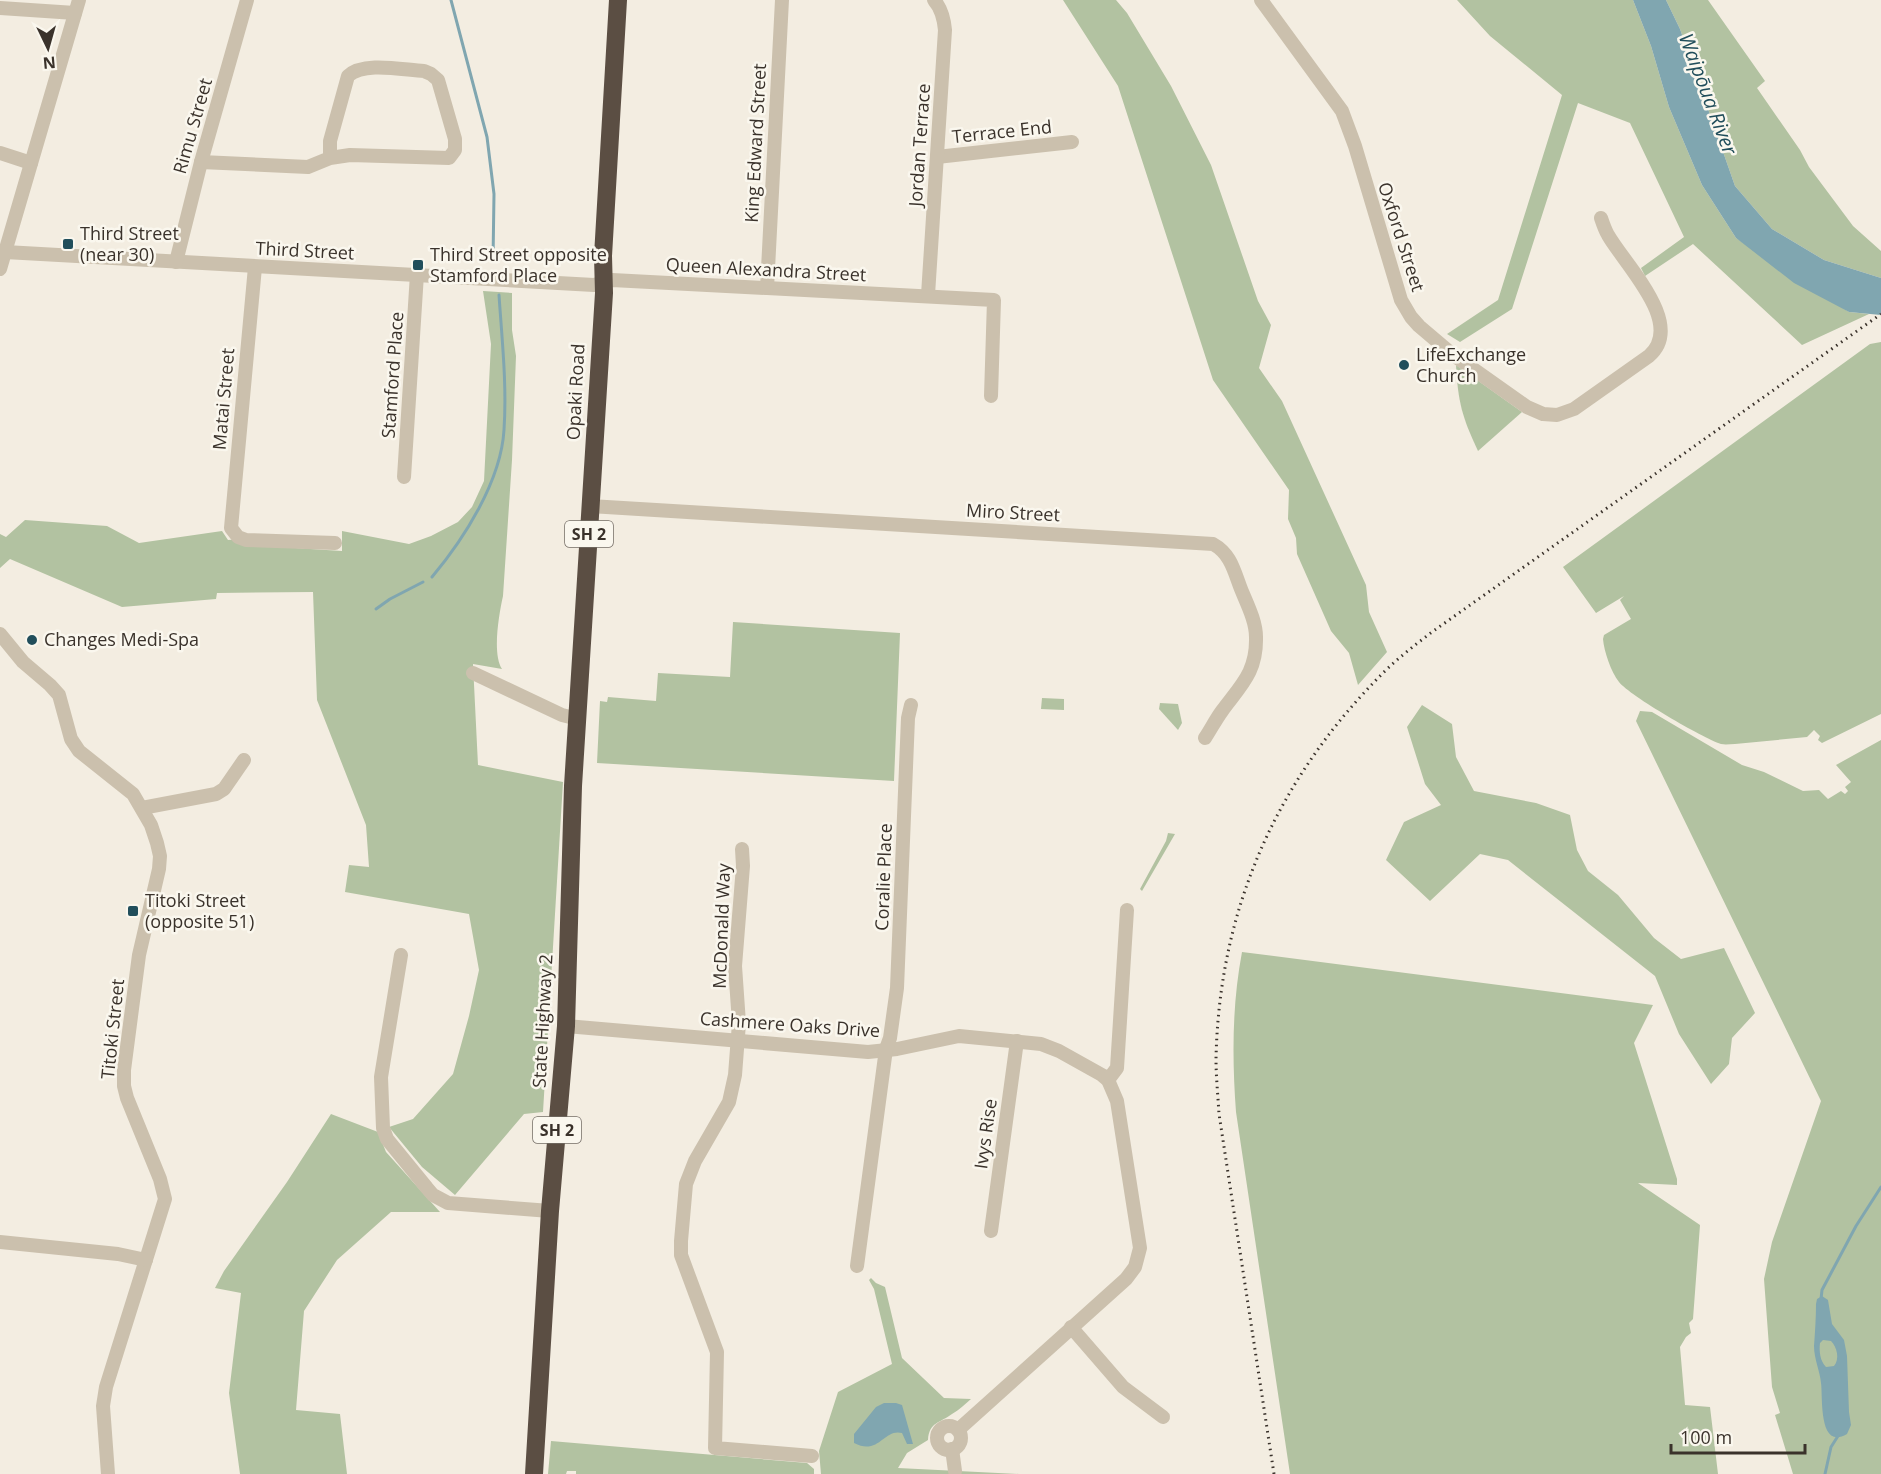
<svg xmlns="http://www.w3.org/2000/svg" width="1881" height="1474" font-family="'Open Sans',sans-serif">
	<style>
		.green { fill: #b2c2a1 }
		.water { fill: #80a6b0; fill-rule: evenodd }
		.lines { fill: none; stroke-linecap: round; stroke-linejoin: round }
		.stream { stroke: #80a6b0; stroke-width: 3 }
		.minor { stroke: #cbc0ad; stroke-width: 14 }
		.highway { stroke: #5b4e43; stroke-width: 18 }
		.rail { stroke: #3a322b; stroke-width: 3; stroke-dasharray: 1.5 4.5; stroke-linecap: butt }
		.poi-dot { fill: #214e5b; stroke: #faf7ee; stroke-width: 2 }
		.labels { text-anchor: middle; stroke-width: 5; stroke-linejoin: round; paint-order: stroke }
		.shield { fill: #faf7ee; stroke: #746d66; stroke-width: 1.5 }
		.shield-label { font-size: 16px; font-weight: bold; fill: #3a322b }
		.street-label { font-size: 18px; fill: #3a322b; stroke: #faf7ee }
		.poi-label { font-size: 18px; fill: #3a322b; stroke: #faf7ee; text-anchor: start }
		.water-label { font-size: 20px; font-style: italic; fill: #214e5b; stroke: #faf7ee }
	</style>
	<rect width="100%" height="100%" fill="#f3ede1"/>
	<g class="green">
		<path d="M1063,0H1116L1127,13L1171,86L1211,165L1258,301L1271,325L1259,368L1282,401L1366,585L1369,612L1387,652L1358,685L1349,653L1331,631L1297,554L1296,538L1288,519L1289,490L1213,380L1118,86Z"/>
		<path d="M1457,0H1633L1651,46L1669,107L1702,185L1736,238L1849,312L1869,314L1802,345L1693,244L1645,276L1641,268L1684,237L1630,123L1578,103L1512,309L1460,342L1447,334L1498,300L1562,95L1490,36Z"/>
		<path d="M1666,0H1708L1765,81L1757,88L1800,150L1809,167L1853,226L1881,251V278L1824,260L1772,229L1735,186L1680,29Z"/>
		<path d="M483,291L512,293V330L516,356L512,460L503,596C499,614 492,654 502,669L473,664L478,765L563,782L543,1112L524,1114L455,1195L422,1167L389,1127L413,1119L453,1074L469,1016L479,970L469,914L345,892L349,865L369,867L366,825L317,700L313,592L217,593L216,599L122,607L10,559L0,568V534L6,537L25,520L107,526L139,543L222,531L228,540L241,539L264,546L342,551V531L409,544L431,536L458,522L472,507L484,481L491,344Z"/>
		<path d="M1881,342V714L1822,743L1818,740L1820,736L1814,730L1807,737L1735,744C1730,744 1726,745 1721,744C1703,738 1630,696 1619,682C1611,672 1604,651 1603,639L1604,635L1631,619L1620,600L1624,596L1596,613L1563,567L1870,344Z"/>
		<path d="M1456,365L1522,412L1478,451C1462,417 1458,402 1456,365Z"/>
		<path d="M733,622L900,633L894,781L597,763L600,701L607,702L608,697L656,701L658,673L730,677Z"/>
		<path d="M1042,698L1064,699V710L1041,709Z"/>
		<path d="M1160,703L1178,704L1182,723L1178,730L1159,709Z"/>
		<path d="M1422,705L1452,724L1456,757L1474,791L1536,803L1570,815L1577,850L1588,871L1618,895L1654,938L1681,959L1724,948L1755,1013L1732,1038L1729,1064L1711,1084L1679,1034L1655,976L1508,860L1480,854L1430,901L1386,860L1404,822L1441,805L1425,784L1407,727Z"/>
		<path d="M1640,711L1652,712L1742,765L1764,772L1803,791L1819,790L1828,799L1841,791L1845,794L1848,791L1845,787L1851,782L1836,765L1881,740V1474H1793L1775,1415L1780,1413L1772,1387L1764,1279L1772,1242L1821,1101L1636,721Z"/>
		<path d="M1168,833L1175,834L1142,891L1140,889L1166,841Z"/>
		<path d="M1242,952L1653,1005L1634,1043L1677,1179V1185L1638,1183L1700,1225L1693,1319L1689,1323L1691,1333L1686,1337L1680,1347L1685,1405L1710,1407L1718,1474H1290L1236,1112C1232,1058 1232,1005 1242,952Z"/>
		<path d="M331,1114L378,1132L386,1152L440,1212H391L337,1260L304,1311L296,1410L340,1414L347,1474H240L229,1393L241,1293L215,1288L224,1271L287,1182Z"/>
		<path d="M871,1278L876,1283L885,1287L902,1358L944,1398L971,1399C965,1404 959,1410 952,1414C940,1423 929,1422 928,1440L907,1453L898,1468L1019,1474H821L819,1451L838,1392L892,1364L874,1289L869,1280Z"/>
		<path d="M551,1441L807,1463L814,1469V1474H576V1471H567L566,1474H548Z"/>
	</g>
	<g class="water">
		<path d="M1633,0H1666L1680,29L1735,186L1772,229L1824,260L1881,278V315L1849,312L1794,283L1736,238L1702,185L1669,107L1651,46Z"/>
		<path d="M1822,1296L1828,1300L1832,1324L1844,1340L1847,1356L1849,1412L1851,1425L1847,1434C1818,1451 1823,1397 1821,1383C1820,1371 1814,1359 1814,1346C1815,1332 1816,1318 1816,1304L1817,1299ZM1823,1340L1831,1341C1837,1347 1840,1359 1834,1366L1826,1367C1820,1361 1819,1351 1820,1343Z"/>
		<path d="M884,1403H896L902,1405L913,1444H907L902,1433C884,1428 879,1456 854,1443V1434L876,1407Z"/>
	</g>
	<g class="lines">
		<g class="stream">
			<path d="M451,0L487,137L494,194L493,261"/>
			<path d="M432,577C464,539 501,481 504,430C507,385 502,340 499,295"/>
			<path d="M376,609L390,599L423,582"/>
			<path d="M1821,1299L1822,1290L1856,1226L1881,1187"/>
			<path d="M1825,1474L1831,1447L1838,1436"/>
		</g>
		<g class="minor">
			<path d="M1261,0L1342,111L1355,146L1401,300L1411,317L1419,326L1452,354L1527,407L1543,414L1557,415L1574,409L1649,356C1686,324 1625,265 1608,235C1605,230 1603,224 1601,218"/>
			<path d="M0,8L75,13"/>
			<path d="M0,153L31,163"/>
			<path d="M937,157L1072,142"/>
			<path d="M201,162L308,167L330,158L350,155L449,158L455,150V139L438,80L431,74L424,71C403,70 364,61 348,76L330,141V158"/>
			<path d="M5,252L594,285L612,280L994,300L991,396"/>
			<path d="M176,262L201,162L247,0"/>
			<path d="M255,267L231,528L238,537L246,540L335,543"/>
			<path d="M0,269L79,0"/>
			<path d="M767,288L782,0"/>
			<path d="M928,295L945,30C944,19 942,9 934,0"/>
			<path d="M404,477L417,274"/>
			<path d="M590,506L1213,544C1231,554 1234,571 1241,589C1247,604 1256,621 1256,637C1257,672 1241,685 1222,711C1216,719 1211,729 1205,738"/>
			<path d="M0,634L23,662L50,685L59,695L71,739L79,751L133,794L151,825L157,843L160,856L159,869L139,955L124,1070V1086L127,1098L160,1179L165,1199L106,1387L103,1406L108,1474"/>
			<path d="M473,673L562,715L578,719"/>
			<path d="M142,808L216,794L224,789L244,760"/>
			<path d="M742,849L743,866L735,966L739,1023L735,1075L729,1102L695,1161L686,1184L681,1241V1255L717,1352L715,1448L812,1456"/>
			<path d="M401,955L381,1077L383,1128L387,1139L427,1188L433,1195L448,1203L550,1211"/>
			<path d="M566,1026L868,1052L897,1049L959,1036L1041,1044L1059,1051L1102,1075L1108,1080L1117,1101L1140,1248L1135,1267L1126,1279L958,1430"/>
			<path d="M1108,1080L1117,1068L1127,910"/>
			<path d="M991,1231L1017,1041"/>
			<path d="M0,1242L118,1254L146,1260"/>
			<path d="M857,1266L886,1049L890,1038L897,988L908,718L911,705"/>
			<path d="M1071,1327L1123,1387L1163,1417"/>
			<circle cx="949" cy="1438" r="12"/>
			<path d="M952,1449L955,1471"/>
		</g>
		<path class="highway" d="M534,1474L550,1211L566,1026L573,786L604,293L603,256L618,0"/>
		<path class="rail" d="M1274,1474L1219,1114C1218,1096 1216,1077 1216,1059C1219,909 1277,779 1383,673C1398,658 1415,645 1432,632L1881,314"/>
	</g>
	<g class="poi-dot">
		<rect x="62" y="238" width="12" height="12" rx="3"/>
		<rect x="412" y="259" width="12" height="12" rx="3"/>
		<circle cx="1404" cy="365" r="6"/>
		<circle cx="32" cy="640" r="6"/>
		<rect x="127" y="905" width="12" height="12" rx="3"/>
	</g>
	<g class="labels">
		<g class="shield">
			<rect x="565" y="521" width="48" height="26" rx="4.5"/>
			<rect x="533" y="1117" width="48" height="26" rx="4.5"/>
		</g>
		<g class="shield-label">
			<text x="589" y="540">SH 2</text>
			<text x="557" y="1136">SH 2</text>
		</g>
		<g class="street-label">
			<text transform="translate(193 126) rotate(-74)" y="6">Rimu Street</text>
			<text transform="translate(1002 132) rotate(-6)" y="6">Terrace End</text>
			<text transform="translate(756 143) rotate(-87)" y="6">King Edward Street</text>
			<text transform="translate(920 145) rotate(-86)" y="6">Jordan Terrace</text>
			<text transform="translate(1401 237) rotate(72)" y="6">Oxford Street</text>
			<text transform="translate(305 251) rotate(3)" y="6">Third Street</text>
			<text transform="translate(766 270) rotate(3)" y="6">Queen Alexandra Street</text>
			<text transform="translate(393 375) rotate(-86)" y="6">Stamford Place</text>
			<text transform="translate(576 392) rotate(-87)" y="6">Opaki Road</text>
			<text transform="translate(224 399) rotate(-85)" y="6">Matai Street</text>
			<text transform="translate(1013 513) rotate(3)" y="6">Miro Street</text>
			<text transform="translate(884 877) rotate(-88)" y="6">Coralie Place</text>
			<text transform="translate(722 926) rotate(-88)" y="6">McDonald Way</text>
			<text transform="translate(543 1021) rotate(-87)" y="6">State Highway 2</text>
			<text transform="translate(790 1025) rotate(4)" y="6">Cashmere Oaks Drive</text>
			<text transform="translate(113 1029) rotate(-84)" y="6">Titoki Street</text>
			<text transform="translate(986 1134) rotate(-82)" y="6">Ivys Rise</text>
		</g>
		<g class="poi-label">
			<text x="80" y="240">Third Street<tspan x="80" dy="21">(near 30)</tspan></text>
			<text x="430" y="261">Third Street opposite<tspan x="430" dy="21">Stamford Place</tspan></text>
			<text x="1416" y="361">LifeExchange<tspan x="1416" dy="21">Church</tspan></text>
			<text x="44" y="646">Changes Medi-Spa</text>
			<text x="145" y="907">Titoki Street<tspan x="145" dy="21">(opposite 51)</tspan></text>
		</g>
		<g class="water-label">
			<text transform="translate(1708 94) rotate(69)" y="7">Waipōua River</text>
		</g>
	</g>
	<g transform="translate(48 48) rotate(175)" stroke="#faf7ee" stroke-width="4.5" paint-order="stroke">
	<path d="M0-4.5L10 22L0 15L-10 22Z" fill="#3a322b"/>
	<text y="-9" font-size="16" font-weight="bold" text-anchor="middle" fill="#3a322b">N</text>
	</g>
	<path d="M1671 1444v9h134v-9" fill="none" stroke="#3a322b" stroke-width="3"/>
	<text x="1680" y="1444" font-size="18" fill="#3a322b" stroke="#faf7ee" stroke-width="4.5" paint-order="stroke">100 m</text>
</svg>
